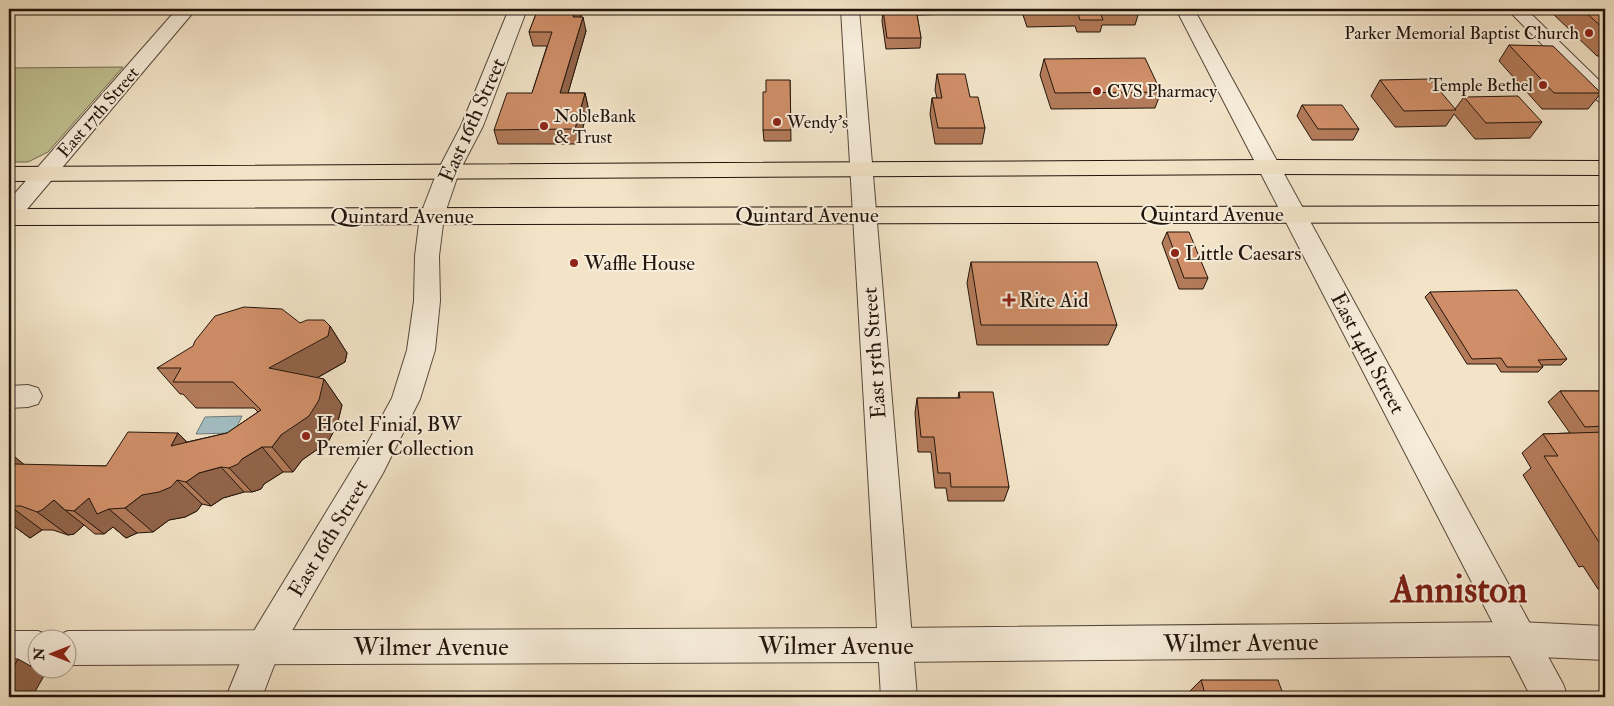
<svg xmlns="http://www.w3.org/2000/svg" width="1614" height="706" font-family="'IM FELL Double Pica',serif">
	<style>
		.green { fill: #c1c292; stroke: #726b4e }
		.water { fill: #a1bcc0; stroke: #6e7978 }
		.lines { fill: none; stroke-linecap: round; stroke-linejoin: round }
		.minor-casing { stroke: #56483a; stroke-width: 2 }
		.tertiary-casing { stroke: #56483a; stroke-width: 2 }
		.trunk-casing { stroke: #22140b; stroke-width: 2 }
		.minor { fill: #f7eddb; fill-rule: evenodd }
		.tertiary { fill: #f7eddb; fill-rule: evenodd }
		.trunk { fill: #f3e4c8; fill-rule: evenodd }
		.wall { fill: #b37b5a; stroke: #22140b }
		.shaded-wall { fill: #92644a; stroke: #22140b }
		.building { fill: #d08f69; stroke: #22140b }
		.poi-dot { fill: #8f2418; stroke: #f7eddb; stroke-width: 2 }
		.labels { text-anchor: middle; stroke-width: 4; stroke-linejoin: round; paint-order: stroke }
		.far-poi-label { font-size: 18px; fill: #22140b; stroke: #f7eddb; text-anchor: start }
		.far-street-label { font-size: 18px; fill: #22140b; stroke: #f7eddb }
		.street-label { font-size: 21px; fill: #22140b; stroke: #f7eddb }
		.poi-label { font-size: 21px; fill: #22140b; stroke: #f7eddb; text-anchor: start }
		.near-street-label { font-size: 25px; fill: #22140b; stroke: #f7eddb }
		.near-town-label { font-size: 38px; font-weight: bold; fill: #7a1f14; stroke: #f7eddb }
	</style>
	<rect width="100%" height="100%" fill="#f3e4c8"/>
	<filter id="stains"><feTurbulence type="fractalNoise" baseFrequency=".004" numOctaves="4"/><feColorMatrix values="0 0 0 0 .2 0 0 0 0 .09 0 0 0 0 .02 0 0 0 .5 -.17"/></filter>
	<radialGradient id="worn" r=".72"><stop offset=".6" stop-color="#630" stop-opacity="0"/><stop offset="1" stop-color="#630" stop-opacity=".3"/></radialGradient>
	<path class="green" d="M123,67L48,152L28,162H9V68Z"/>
	<path class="water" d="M242,416L234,433L196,434L205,417Z"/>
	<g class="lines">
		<defs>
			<g id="minor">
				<path d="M177,9H196L17,221L9,223V200Z"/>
				<path d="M1507,9H1526L1605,86V103L1598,101Z"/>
				<path d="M28,385L38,388L42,396L38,404L28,407L9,408V386Z"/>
				<path d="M1519,622L1605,626V660L1519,656L895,662L68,665V638H54L56,636L68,631L895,628Z"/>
				<path d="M9,631H38L50,636L52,638H38V665H9Z"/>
			</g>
			<g id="tertiary">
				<path d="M509,9H527L483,126L459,172L444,216L439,256L440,301L435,350L420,399L383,473L278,655L262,697H226L252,634L361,455L392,398L407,350L414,301L415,256L420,216L437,172L461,126Z"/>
				<path d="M841,9H859L917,697H881Z"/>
				<path d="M1176,9H1194L1563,684L1568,697H1531Z"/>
			</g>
			<g id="trunk">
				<path d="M1270,160L1605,161V175L1270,174L9,181V167Z"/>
				<path d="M1605,206V222L9,225V209Z"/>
			</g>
		</defs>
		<use href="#minor" class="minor-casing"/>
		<use href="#tertiary" class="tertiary-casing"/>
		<use href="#trunk" class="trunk-casing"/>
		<use href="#minor" class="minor"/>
		<use href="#tertiary" class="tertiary"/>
		<use href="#trunk" class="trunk"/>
	</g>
	<g class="wall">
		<path d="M538,9H583L581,17L586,31L568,93H585L588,107L579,144H498L494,130L532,93L547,46H533L529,32Z"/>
		<path d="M885,9H959L958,14L917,15L921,38L920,48L886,49L882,21L883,10H885Z"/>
		<path d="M1021,9H1138L1139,12L1135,25H1102L1100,32H1077L1075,26L1027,27Z"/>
		<path d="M1548,9H1605V56H1597Z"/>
		<path d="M1509,45L1601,93L1588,109H1542L1499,61Z"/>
		<path d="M1044,59L1161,92L1155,108L1051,109L1040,75Z"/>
		<path d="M937,74L970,97L985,128L982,144H935L930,114L932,98H937L935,90Z"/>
		<path d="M790,80L791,141H764L763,130Z"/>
		<path d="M1380,80L1455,109L1464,97L1542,122L1530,138L1475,139L1454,114L1446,126L1395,127L1371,96Z"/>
		<path d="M1302,105L1359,129L1353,140H1312L1297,116Z"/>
		<path d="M1167,232L1208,278L1203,289H1179L1162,243Z"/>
		<path d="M971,262L1117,325L1108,345H977L967,283Z"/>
		<path d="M1430,292L1567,359L1561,365H1542L1543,367L1538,372H1501L1496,364H1467L1425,297Z"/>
		<path d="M300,323L330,326L347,353L345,362L317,378L324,379L342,405L337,425L328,442L302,460L293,472H283L264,484L261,489L252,492H244L223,498L211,506L202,504L197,511L185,517L169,520L153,532L137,533L126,538L113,527L104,534H95L84,525L74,534L68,535L53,530H42L30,538L15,527L9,530V452L24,465L106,466L178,433L187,442L227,433L258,412L254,408H196L183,394H180L157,368Z"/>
		<path d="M1560,391H1605V589H1598L1583,566L1579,567L1523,475L1531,468L1522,453L1543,434L1570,433L1548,402Z"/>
		<path d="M959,392L1009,487L1004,501H948L946,488H935L931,452H918L915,413L917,398H958Z"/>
		<path d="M1201,680L1284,697H1192L1190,691Z"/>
	</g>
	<g class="shaded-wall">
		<path d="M576,9H583L576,31L573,17Z"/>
		<path d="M583,17L586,31L564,107L560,93Z"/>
		<path d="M585,93L588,107L579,144L575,129Z"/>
		<path d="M330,326L347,353L345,362L288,394L269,368Z"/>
		<path d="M324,379L342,405L337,425L328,442L302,460L293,472L272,447Z"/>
		<path d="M178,433L202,458L171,446Z"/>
		<path d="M262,447L283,472L264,484L261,489L252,492L229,468L242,459Z"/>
		<path d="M9,452L37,475L14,464L9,455Z"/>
		<path d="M221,467L244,492L223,498L211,506L186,482L199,473Z"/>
		<path d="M177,480L202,504L197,511L185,517L169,520L153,532L125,508L142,495Z"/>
		<path d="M89,498L109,509L137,533L126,538L113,527L104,534L74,511Z"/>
		<path d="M54,500L65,510L84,525L74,534L68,535L37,512Z"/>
		<path d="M9,506H10L42,530L30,538L15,527L9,530Z"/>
		<path d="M18,659L45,674L32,697H9V675Z"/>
	</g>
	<g class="building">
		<path d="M538,9H576L573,17H583L560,93H585L575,129L494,130L507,93H532L552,32H529Z"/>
		<path d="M887,9H916L921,38H887L883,10H887Z"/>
		<path d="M1027,9H1138L1139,12H1100L1103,20H1080L1078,14H1029Z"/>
		<path d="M1582,9H1605V30Z"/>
		<path d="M1509,45L1553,46L1601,93H1554Z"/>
		<path d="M1145,58L1161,92L1055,93L1044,59Z"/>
		<path d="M937,74H965L970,97H978L985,128H938L932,98H942Z"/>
		<path d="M1430,79L1456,110L1404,111L1380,80Z"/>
		<path d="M766,80H790L791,130H763V92H766Z"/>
		<path d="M1518,96L1542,122L1486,123L1464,97Z"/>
		<path d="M1302,105H1342L1359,129H1318Z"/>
		<path d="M1167,232H1189L1208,278H1184Z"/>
		<path d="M971,262H1097L1117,325H981Z"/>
		<path d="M1517,290L1567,359L1538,360L1543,367H1507L1501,358L1472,359L1430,292Z"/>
		<path d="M244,307L282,309L300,323L307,320H324L330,326L328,336L269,368L324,379L319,400L309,416L281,435L272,447H262L242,459L238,464L229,468L221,467L199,473L186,482L177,480L171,487L159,492L142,495L125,508L109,509L97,514L89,498L74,511L65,510L54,500L42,510L37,512L21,506H9V455L14,464L106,466L128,432L178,433L171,446L227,433L261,410L233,382H173L181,368H157L193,346L195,341L215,316Z"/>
		<path d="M1560,391H1605V426L1585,427Z"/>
		<path d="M959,392H993L1009,487H951L950,473H938L934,437H921L917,398H960Z"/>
		<path d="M1605,432V550H1604L1544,456H1558L1543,434Z"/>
		<path d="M9,659H18L9,675Z"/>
		<path d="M1201,680H1278L1284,697H1206Z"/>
	</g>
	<g class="poi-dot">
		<circle cx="1589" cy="33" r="5"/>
		<circle cx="1543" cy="85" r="5"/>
		<circle cx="1097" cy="91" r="5"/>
		<circle cx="777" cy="122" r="5"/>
		<circle cx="544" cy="126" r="5"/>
		<circle cx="1175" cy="253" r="5"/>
		<circle cx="574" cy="263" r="5"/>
		<path d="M1006.5 292.5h5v5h5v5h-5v5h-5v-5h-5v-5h5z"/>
		<circle cx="306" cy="436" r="5"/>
	</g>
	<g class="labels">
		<g class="far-poi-label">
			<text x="1579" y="39" text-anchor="end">Parker Memorial Baptist Church</text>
			<text x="1533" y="91" text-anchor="end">Temple Bethel</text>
			<text x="1107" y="97">CVS Pharmacy</text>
			<text x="554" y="122">NobleBank<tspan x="554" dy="21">&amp; Trust</tspan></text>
			<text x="787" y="128">Wendy's</text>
		</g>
		<g class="far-street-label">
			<text transform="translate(98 112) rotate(-49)" y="6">East 17th Street</text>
		</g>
		<g class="street-label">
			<text transform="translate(472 120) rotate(-66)" y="7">East 16th Street</text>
			<text x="1212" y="221">Quintard Avenue</text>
			<text x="807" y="222">Quintard Avenue</text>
			<text x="402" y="223">Quintard Avenue</text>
			<text transform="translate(874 353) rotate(-94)" y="7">East 15th Street</text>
			<text transform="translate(1368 353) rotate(62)" y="7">East 14th Street</text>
			<text transform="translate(328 538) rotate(-59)" y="7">East 16th Street</text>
		</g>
		<g class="poi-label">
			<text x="1185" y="260">Little Caesars</text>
			<text x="584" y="270">Waffle House</text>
			<text x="1019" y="307">Rite Aid</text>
			<text x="316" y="431">Hotel Finial, BW<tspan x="316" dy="24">Premier Collection</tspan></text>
		</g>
		<g class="near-street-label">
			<text transform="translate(1241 642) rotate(-1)" y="9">Wilmer Avenue</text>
			<text x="836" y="654">Wilmer Avenue</text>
			<text x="431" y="655">Wilmer Avenue</text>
		</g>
		<g class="near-town-label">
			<text x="1459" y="602">Anniston</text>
		</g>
	</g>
	<rect width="1614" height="706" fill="none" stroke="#f3e4c8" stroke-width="30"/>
	<rect x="10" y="10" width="1594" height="686" fill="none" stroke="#22140b" stroke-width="2.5"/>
	<rect x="15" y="15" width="1584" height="676" fill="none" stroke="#22140b"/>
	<g transform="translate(52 654) rotate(270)"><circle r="24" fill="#f7eddb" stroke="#a29688"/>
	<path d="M0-4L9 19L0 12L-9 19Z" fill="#8f2418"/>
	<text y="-8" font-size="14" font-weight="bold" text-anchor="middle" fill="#22140b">N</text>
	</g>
	<rect width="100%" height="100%" filter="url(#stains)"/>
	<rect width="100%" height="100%" fill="url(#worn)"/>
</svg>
